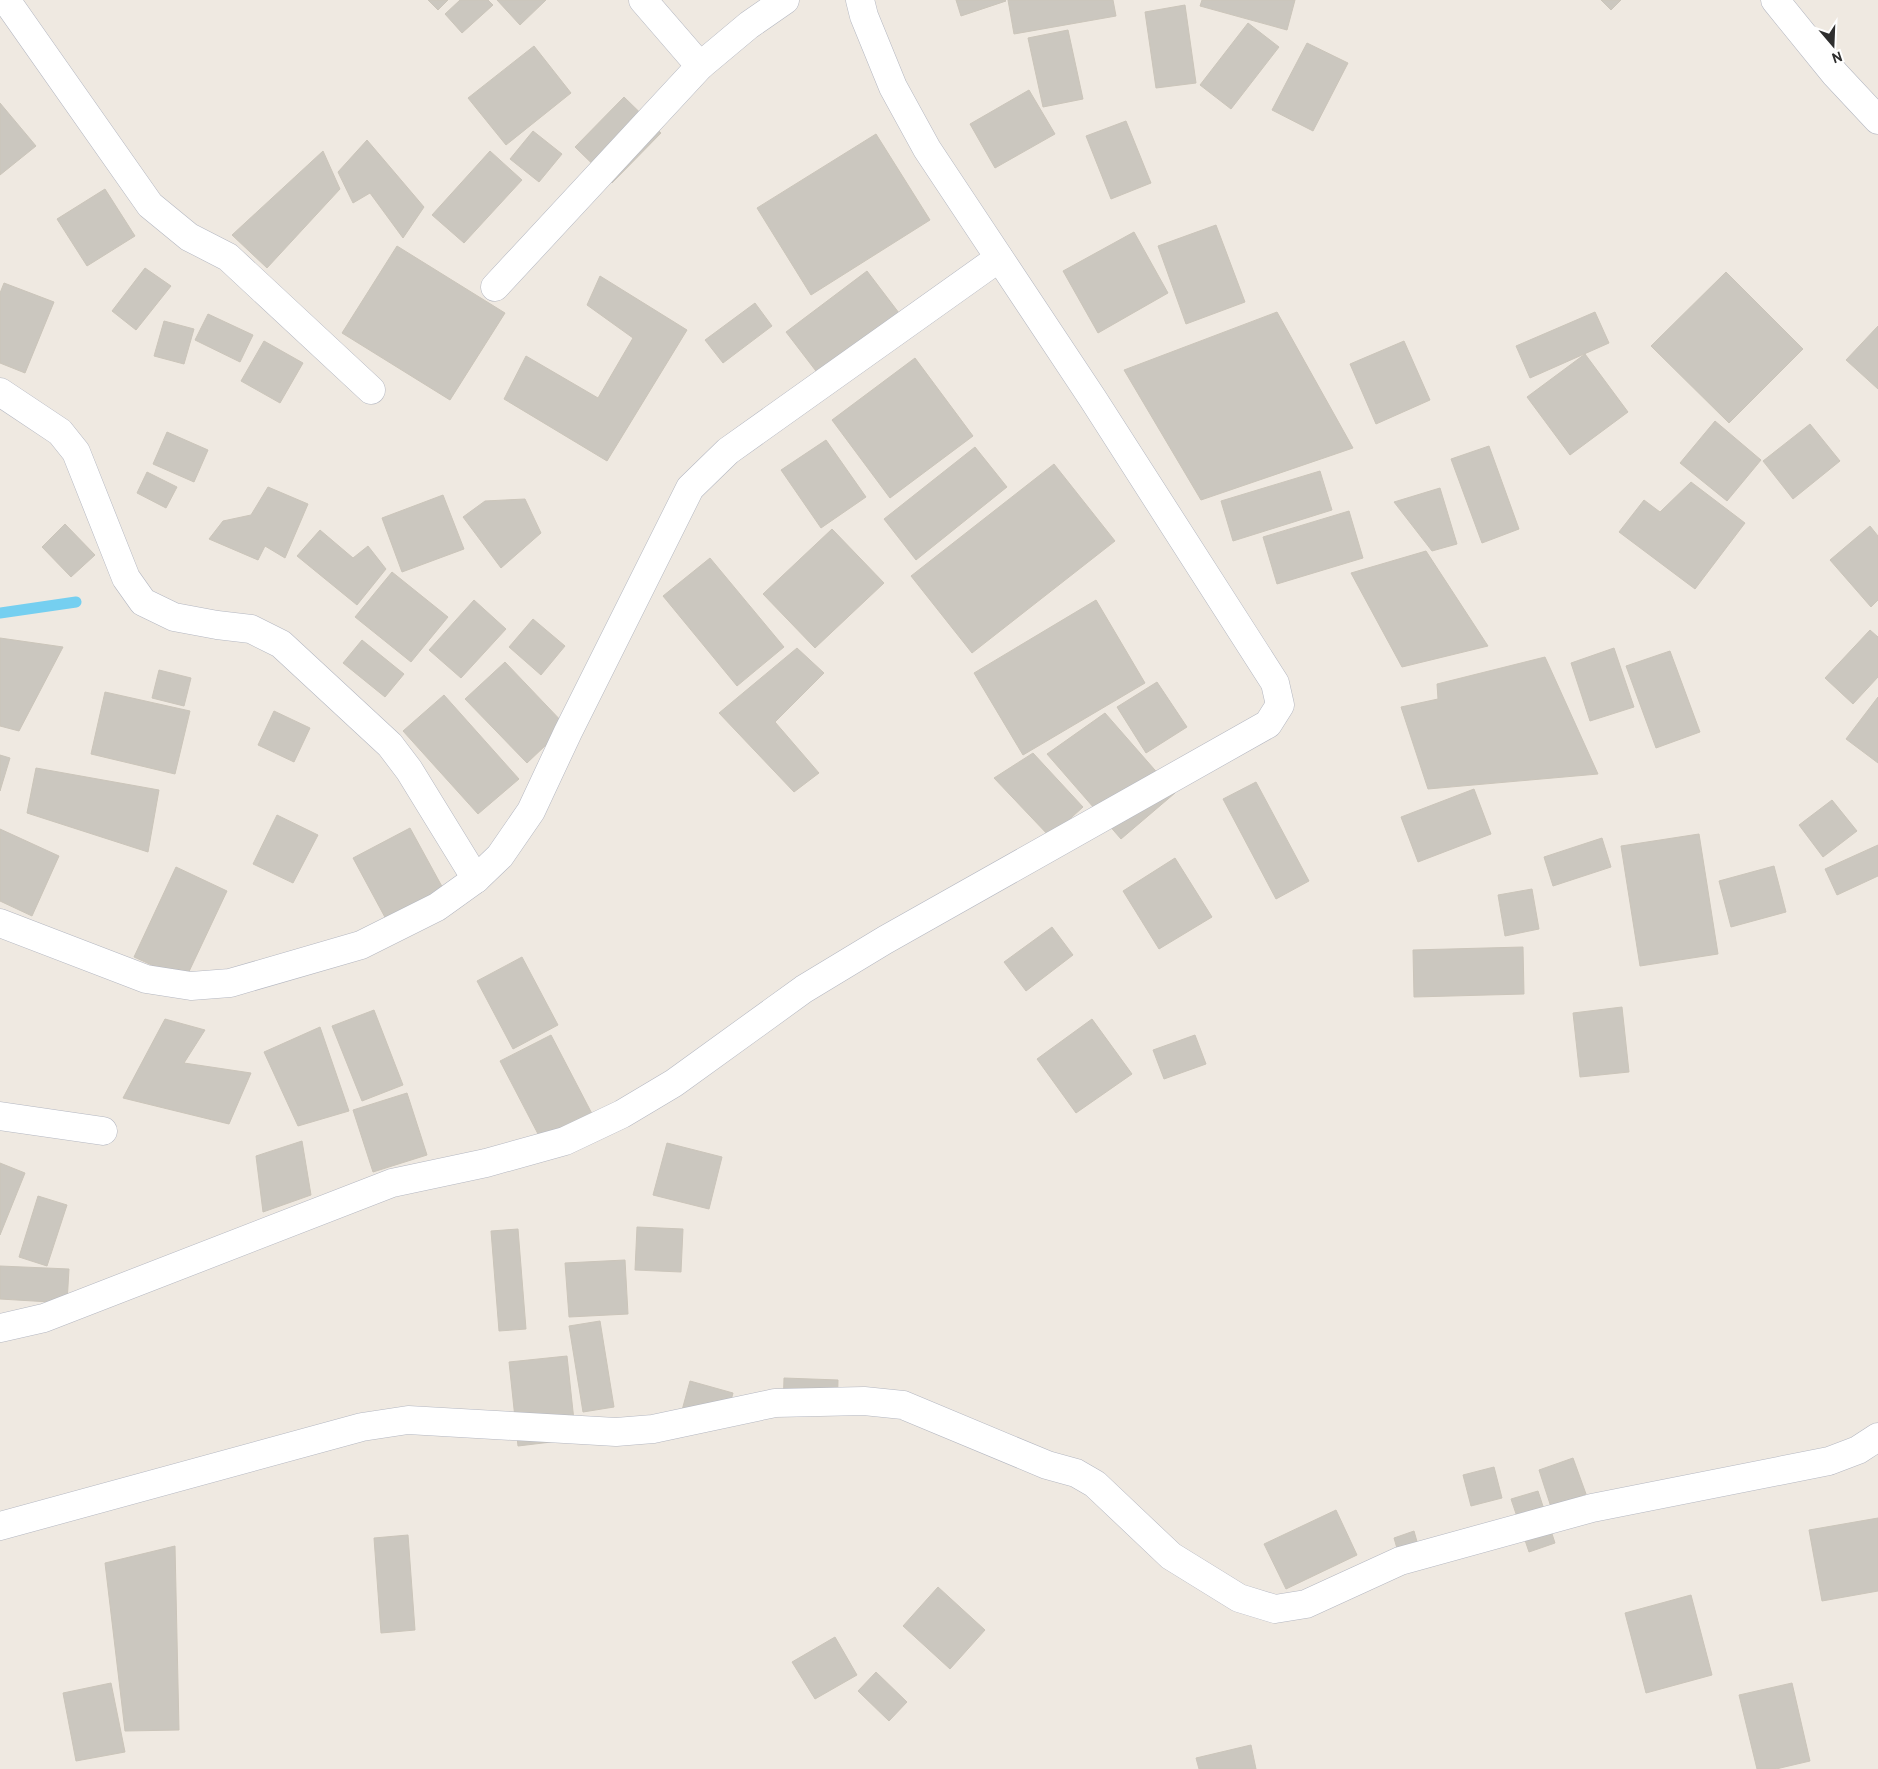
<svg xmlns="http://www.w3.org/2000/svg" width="1878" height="1769" font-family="Overpass,sans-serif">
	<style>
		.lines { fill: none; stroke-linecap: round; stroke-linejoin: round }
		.stream { stroke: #75cff0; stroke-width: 11 }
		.building { fill: #cbc7bf; stroke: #cbc5ba }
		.minor-casing { stroke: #b4b7c1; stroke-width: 29 }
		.minor { stroke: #fff; stroke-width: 28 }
	</style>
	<rect width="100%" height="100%" fill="#efe9e1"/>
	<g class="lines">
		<path class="stream" d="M0,613L76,602"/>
	</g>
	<g class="building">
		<path d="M428,0H448L438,10Z"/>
		<path d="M460,0H488L493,5L462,33L445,14Z"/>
		<path d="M497,0H546L520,25Z"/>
		<path d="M956,0H1005L1006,1L961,16Z"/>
		<path d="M1008,0H1113L1116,16L1014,34Z"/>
		<path d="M1202,0H1295L1287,30L1200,6Z"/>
		<path d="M1601,0H1621L1611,10Z"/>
		<path d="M1185,5L1196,83L1156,88L1145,12Z"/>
		<path d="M1248,23L1279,47L1231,109L1200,85Z"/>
		<path d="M1068,30L1083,99L1043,107L1028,38Z"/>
		<path d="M1307,43L1348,63L1313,131L1272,110Z"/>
		<path d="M534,46L571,93L506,145L468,98Z"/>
		<path d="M1029,90L1055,134L995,168L970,124Z"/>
		<path d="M624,97L661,133L612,183L575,147Z"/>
		<path d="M0,103L36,146L0,175Z"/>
		<path d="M1126,121L1151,183L1111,199L1086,136Z"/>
		<path d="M533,131L562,154L539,182L510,159Z"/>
		<path d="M876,134L930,220L811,295L757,208Z"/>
		<path d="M367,140L424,207L403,238L370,193L353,203L338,172Z"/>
		<path d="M323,151L340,189L267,268L232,235Z"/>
		<path d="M490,151L522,180L464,243L432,215Z"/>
		<path d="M105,189L135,236L87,266L57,219Z"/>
		<path d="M1216,225L1245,302L1186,324L1158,246Z"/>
		<path d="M1134,232L1168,293L1098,333L1063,271Z"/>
		<path d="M397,246L505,313L450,400L342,333Z"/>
		<path d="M145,268L171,286L136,330L112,311Z"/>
		<path d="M867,271L899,313L819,375L786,332Z"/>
		<path d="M1726,272L1803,349L1729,423L1651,346Z"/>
		<path d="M600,276L687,330L607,461L504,399L526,356L598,398L633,338L587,305Z"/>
		<path d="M4,283L54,302L25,373L0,363V293Z"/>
		<path d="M755,303L772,326L723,363L705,340Z"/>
		<path d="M1277,312L1353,448L1201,500L1124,370Z"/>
		<path d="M1595,312L1609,343L1530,378L1516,346Z"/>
		<path d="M208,314L253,335L240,362L195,340Z"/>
		<path d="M164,321L194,329L184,364L154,356Z"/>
		<path d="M1878,326V389L1846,360Z"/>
		<path d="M264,341L303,363L280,403L241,381Z"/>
		<path d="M1404,341L1430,400L1376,424L1350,364Z"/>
		<path d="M1585,354L1628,412L1570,455L1527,397Z"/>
		<path d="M915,358L973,436L890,498L832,420Z"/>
		<path d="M1715,421L1761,460L1727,501L1680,463Z"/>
		<path d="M1810,424L1840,461L1793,499L1763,461Z"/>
		<path d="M167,432L208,450L194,482L153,464Z"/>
		<path d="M826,440L866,497L821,528L781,470Z"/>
		<path d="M1489,446L1519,529L1482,543L1451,459Z"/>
		<path d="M975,447L1007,487L916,560L884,519Z"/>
		<path d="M1054,464L1115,541L972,653L911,576Z"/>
		<path d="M1320,471L1332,510L1233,541L1221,501Z"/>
		<path d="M147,472L177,487L166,508L137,493Z"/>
		<path d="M1691,482L1745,523L1695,589L1619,532L1644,500L1660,512Z"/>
		<path d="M268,487L308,504L285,558L265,546L258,560L209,539L223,521L251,515Z"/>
		<path d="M1440,488L1457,544L1432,551L1394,502Z"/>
		<path d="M443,495L464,549L402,572L382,518Z"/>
		<path d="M525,499L541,533L501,568L463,517L485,501Z"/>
		<path d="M1349,511L1363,558L1277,584L1263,537Z"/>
		<path d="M65,524L95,555L71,577L42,547Z"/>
		<path d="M1870,526L1878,536V600L1871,607L1830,560Z"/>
		<path d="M832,529L884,583L815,648L763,594Z"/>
		<path d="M320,530L353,558L368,546L386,569L357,605L297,556Z"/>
		<path d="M1426,551L1488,646L1402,667L1351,573Z"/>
		<path d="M710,558L784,647L737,686L663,596Z"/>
		<path d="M392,572L448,617L411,662L355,617Z"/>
		<path d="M474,600L506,629L461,678L429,650Z"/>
		<path d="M1096,600L1145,683L1023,755L974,673Z"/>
		<path d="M533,619L565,646L541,675L509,647Z"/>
		<path d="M1870,630L1878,637V677L1853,704L1825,678Z"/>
		<path d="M0,638L63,647L19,731L0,726Z"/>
		<path d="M362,640L404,674L385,697L343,663Z"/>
		<path d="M797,648L824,673L775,722L819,773L794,792L719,713Z"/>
		<path d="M1614,648L1634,707L1590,721L1571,663Z"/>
		<path d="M1670,651L1700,732L1656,748L1626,666Z"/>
		<path d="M1545,657L1598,774L1428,789L1401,707L1438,699L1437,684Z"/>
		<path d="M505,662L566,726L527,763L465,699Z"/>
		<path d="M159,670L191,678L184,706L152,698Z"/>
		<path d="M1157,682L1187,727L1146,753L1117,707Z"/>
		<path d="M105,692L190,711L175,774L91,754Z"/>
		<path d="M444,695L519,779L478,814L403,731Z"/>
		<path d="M1878,697V763L1846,739Z"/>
		<path d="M274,711L310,728L294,762L258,745Z"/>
		<path d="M1105,713L1175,793L1121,839L1047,754Z"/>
		<path d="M1033,753L1083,807L1050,837L994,778Z"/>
		<path d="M0,755L10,758L0,791Z"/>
		<path d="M36,768L159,790L148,852L27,813Z"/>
		<path d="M1256,782L1309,881L1276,899L1223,799Z"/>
		<path d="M1474,789L1491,834L1418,862L1401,817Z"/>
		<path d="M1832,800L1857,831L1823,857L1799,825Z"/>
		<path d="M277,815L318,835L293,883L253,864Z"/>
		<path d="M410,828L451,903L394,934L353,858Z"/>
		<path d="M0,829L59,856L32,916L0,901Z"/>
		<path d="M1699,834L1718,954L1640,966L1621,846Z"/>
		<path d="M1602,838L1611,867L1553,886L1544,857Z"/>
		<path d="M1878,845V876L1837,895L1825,869Z"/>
		<path d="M1175,858L1212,917L1159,949L1123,891Z"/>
		<path d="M1774,866L1786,912L1731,927L1719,881Z"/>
		<path d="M176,867L227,891L185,980L134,957Z"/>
		<path d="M1532,889L1539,929L1505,936L1498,895Z"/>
		<path d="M1052,927L1073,955L1026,991L1004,962Z"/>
		<path d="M1523,947L1524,994L1414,997L1413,950Z"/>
		<path d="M522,957L558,1025L513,1049L477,981Z"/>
		<path d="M1622,1007L1629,1072L1580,1077L1573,1013Z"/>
		<path d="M374,1010L403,1085L362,1101L332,1026Z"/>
		<path d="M165,1019L205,1030L184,1063L251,1073L229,1124L123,1098Z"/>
		<path d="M1092,1019L1132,1074L1076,1113L1037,1059Z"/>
		<path d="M320,1027L349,1111L298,1126L264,1052Z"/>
		<path d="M551,1035L601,1131L550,1157L500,1061Z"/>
		<path d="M1195,1035L1206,1064L1164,1079L1153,1050Z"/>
		<path d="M407,1093L427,1155L373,1172L353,1110Z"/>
		<path d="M302,1141L311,1195L263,1212L256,1156Z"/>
		<path d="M667,1143L722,1157L709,1209L653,1195Z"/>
		<path d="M0,1163L25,1173L0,1235Z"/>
		<path d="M38,1196L67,1205L47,1266L19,1257Z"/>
		<path d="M637,1227L683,1229L681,1272L635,1270Z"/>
		<path d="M518,1229L526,1329L499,1331L491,1231Z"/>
		<path d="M625,1260L628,1314L569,1317L565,1263Z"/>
		<path d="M0,1266L69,1269L67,1303L0,1299Z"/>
		<path d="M600,1321L614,1407L583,1412L569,1326Z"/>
		<path d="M567,1356L576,1439L518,1446L509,1362Z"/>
		<path d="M784,1378L838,1380L837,1414L783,1413Z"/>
		<path d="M690,1381L733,1393L724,1426L681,1414Z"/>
		<path d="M1573,1458L1586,1494L1551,1507L1539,1470Z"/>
		<path d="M1494,1467L1502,1498L1471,1506L1463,1475Z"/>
		<path d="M1538,1491L1555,1543L1529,1552L1511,1499Z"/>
		<path d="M1336,1510L1357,1555L1286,1589L1264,1544Z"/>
		<path d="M1878,1518V1591L1822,1601L1809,1530Z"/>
		<path d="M1414,1531L1423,1563L1403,1569L1394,1538Z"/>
		<path d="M408,1535L415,1630L381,1633L374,1538Z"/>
		<path d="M175,1546L179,1730L125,1731L105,1563Z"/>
		<path d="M938,1587L985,1630L950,1669L903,1626Z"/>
		<path d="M1691,1595L1712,1675L1646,1693L1625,1613Z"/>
		<path d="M835,1637L857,1675L815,1699L792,1662Z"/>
		<path d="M876,1672L907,1702L889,1721L858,1691Z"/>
		<path d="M111,1683L125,1752L76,1761L63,1693Z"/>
		<path d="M1792,1683L1810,1761L1776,1769H1757L1739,1695Z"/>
		<path d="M1251,1745L1256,1769H1199L1196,1758Z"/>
	</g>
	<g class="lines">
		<defs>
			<g id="minor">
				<path d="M6,0L150,205L189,237L228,257L371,390"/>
				<path d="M643,0L700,66"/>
				<path d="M1775,0L1835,74L1878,120"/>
				<path d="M495,287L700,66L749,25L785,0"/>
				<path d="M0,392L60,432L76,452L126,578L143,602L174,617L217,625L251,629L281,644L390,745L409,770L476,879"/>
				<path d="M0,923L146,979L191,986L230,983L361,945L437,907L476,879L500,856L531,811L568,732L690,488L728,451L999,258"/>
				<path d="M0,1116L103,1131"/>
				<path d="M0,1328L44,1318L392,1183L486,1163L565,1141L622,1114L674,1083L804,989L885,940L1268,724L1280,705L1275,683L1093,399L927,149L893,87L864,16L860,0"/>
				<path d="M0,1526L362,1427L408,1420L616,1432L653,1429L775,1403L864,1401L903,1405L1047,1465L1076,1473L1095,1484L1171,1556L1239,1598L1275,1609L1306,1604L1400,1561L1592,1508L1829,1461L1858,1450L1878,1437"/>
			</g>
		</defs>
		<use href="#minor" class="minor-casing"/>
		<use href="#minor" class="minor"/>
	</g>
	<g transform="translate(1833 45) rotate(161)" stroke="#ffffff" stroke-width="4" paint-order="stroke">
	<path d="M0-4L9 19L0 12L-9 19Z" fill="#2e2e2e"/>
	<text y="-8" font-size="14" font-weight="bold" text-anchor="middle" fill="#2e2e2e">N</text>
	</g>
</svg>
